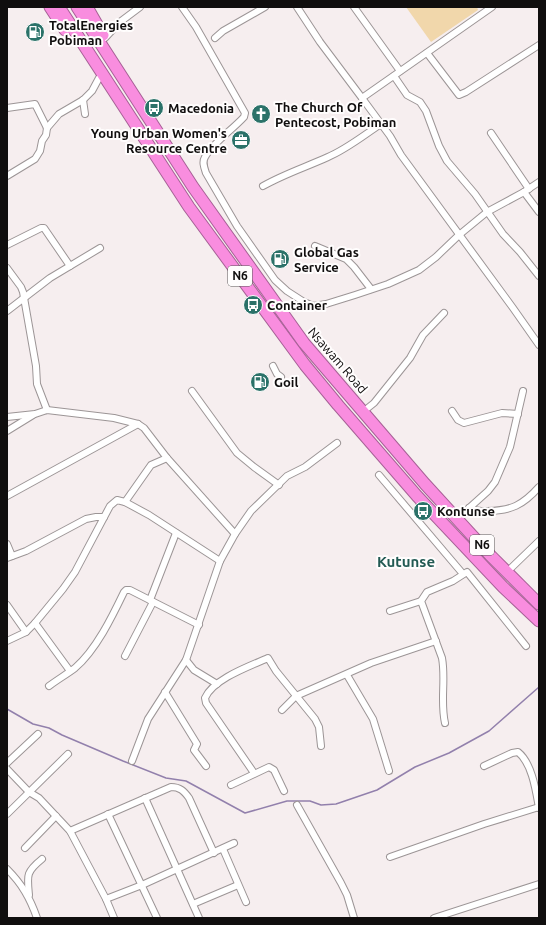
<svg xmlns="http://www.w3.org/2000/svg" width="546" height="925" font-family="Ubuntu,sans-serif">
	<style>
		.green { fill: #f1d7ab }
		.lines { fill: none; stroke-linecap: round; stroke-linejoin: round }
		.stream { stroke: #9280ac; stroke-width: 1.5 }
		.street-casing { stroke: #9c9596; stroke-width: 8 }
		.highway-casing { stroke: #a76196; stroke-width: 13 }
		.street { stroke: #fff; stroke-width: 6 }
		.highway { stroke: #f98ddf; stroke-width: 11 }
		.labels { text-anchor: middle; stroke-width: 4; stroke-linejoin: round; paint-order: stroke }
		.shield { fill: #fffdfd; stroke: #585656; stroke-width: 1 }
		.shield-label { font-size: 12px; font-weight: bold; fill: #100e0e }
		.poi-label { font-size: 13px; font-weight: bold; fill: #100e0e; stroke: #fffdfd; text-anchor: start }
		.street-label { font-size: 13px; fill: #100e0e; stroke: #fffdfd }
		.quarter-label { font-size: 15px; font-weight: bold; fill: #225a53; stroke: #fffdfd }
	</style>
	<rect width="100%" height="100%" fill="#f6eeef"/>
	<path class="green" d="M406,7H477L478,10L431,42Z"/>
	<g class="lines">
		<path class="stream" d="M7,709L33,724L49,728L62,735L123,761L166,778L186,781L245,813L287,801H310L321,805L336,804L377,790L415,767L449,753L489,731L539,687"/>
		<defs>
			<g id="street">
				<path d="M182,7L196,27L245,113L244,117C232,130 213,143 205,157C202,162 204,167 206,173L237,226L275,280L287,291L304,302L313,306L326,304L355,295L388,284L419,270L436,257L459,235L487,212L524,192L539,182"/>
				<path d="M297,7L320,42L362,98L492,7"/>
				<path d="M354,7L400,71"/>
				<path d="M105,38L120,22L140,7"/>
				<path d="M215,38L223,31L265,7"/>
				<path d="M427,53L459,95L466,92L539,45"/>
				<path d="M394,76L407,95L420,102L426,111L439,146L447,161L475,194L503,234L520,252L539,276"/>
				<path d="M362,98L390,136L401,155L513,308L539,345"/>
				<path d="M83,100L85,114"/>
				<path d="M7,108L35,104L47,128L46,135L42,141L40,151L35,159L7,176"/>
				<path d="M47,128L59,114L83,100L92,91L99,78"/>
				<path d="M491,133L529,189"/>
				<path d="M263,186C284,174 306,167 328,157C347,149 364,135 381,124"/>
				<path d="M524,192L539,212"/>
				<path d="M7,245L41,228H44L70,266"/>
				<path d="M315,246L346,259L354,267L371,289"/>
				<path d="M7,268L21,287L23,292L36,366L37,384L47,410"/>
				<path d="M7,311L50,278L100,248"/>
				<path d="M273,366L277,374L281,377"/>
				<path d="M192,391L237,453L254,467L279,485"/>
				<path d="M364,411L374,403L410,358L423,335L444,313"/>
				<path d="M452,411L458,420L464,423L502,413L518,414"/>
				<path d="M7,417L35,414L47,410L114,418L138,424L144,428L167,458L235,534"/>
				<path d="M7,431L33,415"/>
				<path d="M379,475L463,574"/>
				<path d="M7,496L138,424"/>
				<path d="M125,502L151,465L167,458"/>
				<path d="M469,508C475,511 481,511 487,511C511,511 523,505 539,487"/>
				<path d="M458,518L488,491L495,482L510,447L523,391"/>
				<path d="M7,544L12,556"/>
				<path d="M7,558L26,551L86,519L96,517H104"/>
				<path d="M507,572L539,541"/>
				<path d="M150,600L176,533"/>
				<path d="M7,605L26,632"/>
				<path d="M390,611L421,601"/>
				<path d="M35,623L70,671"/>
				<path d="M7,641L26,632L35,623L63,589L75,572L110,506L117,500L125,502L149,515L220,561"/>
				<path d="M125,656L153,602"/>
				<path d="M186,660L194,670L217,684"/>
				<path d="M347,675L373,719L389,771"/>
				<path d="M49,686C57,680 67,674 75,668C96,650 112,617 124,592L126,590H130L199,625"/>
				<path d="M165,692L197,744L194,750L206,766"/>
				<path d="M282,710L296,696L371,663L436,641"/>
				<path d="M445,723C440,701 446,680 442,658L421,601L427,592L453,581L467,572L526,646"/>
				<path d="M132,761L148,719L186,660L220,561L235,534L251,511L287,476L305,467L337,443"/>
				<path d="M7,763L38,734"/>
				<path d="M484,766L512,753L518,752C532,763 536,791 539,808"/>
				<path d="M7,769L29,792L39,798L70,831L106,899L114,918"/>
				<path d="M254,773L206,703L205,698C213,679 250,666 268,658L276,671L315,719L319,727L321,746"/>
				<path d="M231,785L269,767L274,770L284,791"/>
				<path d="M145,798L199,918"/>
				<path d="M297,805L341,883L347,895L354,918"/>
				<path d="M7,814L68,754"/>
				<path d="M108,814L157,918"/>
				<path d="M70,831L171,787C180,787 184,791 189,798L214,853"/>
				<path d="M25,848L56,816"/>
				<path d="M223,849L246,902"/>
				<path d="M390,857L484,824L539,807"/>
				<path d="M7,869C22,884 30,898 37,918"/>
				<path d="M29,895C27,875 26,872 42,859"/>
				<path d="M106,899L142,885L234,843"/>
				<path d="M193,904L238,885"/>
				<path d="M434,918L539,884"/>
			</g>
			<g id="highway">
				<path d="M50,7L65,30"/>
				<path d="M59,7L189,207L305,365L338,405L417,496L503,587L539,621"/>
				<path d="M77,7L193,187L304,343L425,484L490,555L539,604"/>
				<path d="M87,7L103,35"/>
			</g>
		</defs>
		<use href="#street" class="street-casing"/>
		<use href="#highway" class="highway-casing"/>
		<use href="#street" class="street"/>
		<use href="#highway" class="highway"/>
	</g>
	<defs>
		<symbol id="fuel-disc" viewBox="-11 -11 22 22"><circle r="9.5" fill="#2b7269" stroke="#fffdfd"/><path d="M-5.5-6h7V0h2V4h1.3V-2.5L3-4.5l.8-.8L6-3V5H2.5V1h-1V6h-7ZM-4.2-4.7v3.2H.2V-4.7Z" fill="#fff"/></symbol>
		<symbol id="bus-disc" viewBox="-11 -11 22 22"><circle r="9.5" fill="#2b7269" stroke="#fffdfd"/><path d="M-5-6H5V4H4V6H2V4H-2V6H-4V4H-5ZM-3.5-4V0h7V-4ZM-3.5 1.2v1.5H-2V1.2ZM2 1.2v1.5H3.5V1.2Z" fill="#fff"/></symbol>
		<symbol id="church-disc" viewBox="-11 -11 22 22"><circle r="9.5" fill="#2b7269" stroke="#fffdfd"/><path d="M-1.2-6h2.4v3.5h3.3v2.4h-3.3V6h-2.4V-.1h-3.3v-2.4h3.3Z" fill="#fff"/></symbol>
		<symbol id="office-disc" viewBox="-11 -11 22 22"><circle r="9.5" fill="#2b7269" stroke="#fffdfd"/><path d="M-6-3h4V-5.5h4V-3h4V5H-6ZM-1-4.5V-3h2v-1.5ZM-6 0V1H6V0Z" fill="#fff"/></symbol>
	</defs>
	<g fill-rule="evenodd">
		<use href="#fuel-disc" x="24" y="21" width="22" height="22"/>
		<use href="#bus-disc" x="143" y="97" width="22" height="22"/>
		<use href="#church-disc" x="250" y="103" width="22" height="22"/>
		<use href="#office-disc" x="230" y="129" width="22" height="22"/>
		<use href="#fuel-disc" x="269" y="248" width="22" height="22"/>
		<use href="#bus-disc" x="242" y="294" width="22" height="22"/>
		<use href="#fuel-disc" x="249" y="371" width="22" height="22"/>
		<use href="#bus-disc" x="412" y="500" width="22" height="22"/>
	</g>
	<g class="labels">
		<g class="shield">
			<rect x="228" y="266" width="24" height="20" rx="3"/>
			<rect x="470" y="535" width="24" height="20" rx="3"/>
		</g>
		<g class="shield-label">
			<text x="240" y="280">N6</text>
			<text x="482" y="549">N6</text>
		</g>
		<g class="poi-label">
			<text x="49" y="30">TotalEnergies<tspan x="49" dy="15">Pobiman</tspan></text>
			<text x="275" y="112">The Church Of<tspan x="275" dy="15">Pentecost, Pobiman</tspan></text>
			<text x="168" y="113">Macedonia</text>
			<text x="227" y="138" text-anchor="end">Young Urban Women's<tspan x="227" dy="15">Resource Centre</tspan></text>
			<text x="294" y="257">Global Gas<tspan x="294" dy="15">Service</tspan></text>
			<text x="267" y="310">Container</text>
			<text x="274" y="387">Goil</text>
			<text x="437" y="516">Kontunse</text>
		</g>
		<g class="street-label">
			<text transform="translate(338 360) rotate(49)" y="5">Nsawam Road</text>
		</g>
		<g class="quarter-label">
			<text x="406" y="567">Kutunse</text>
		</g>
	</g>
	<rect width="546" height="925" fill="none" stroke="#100e0e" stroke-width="16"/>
</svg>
